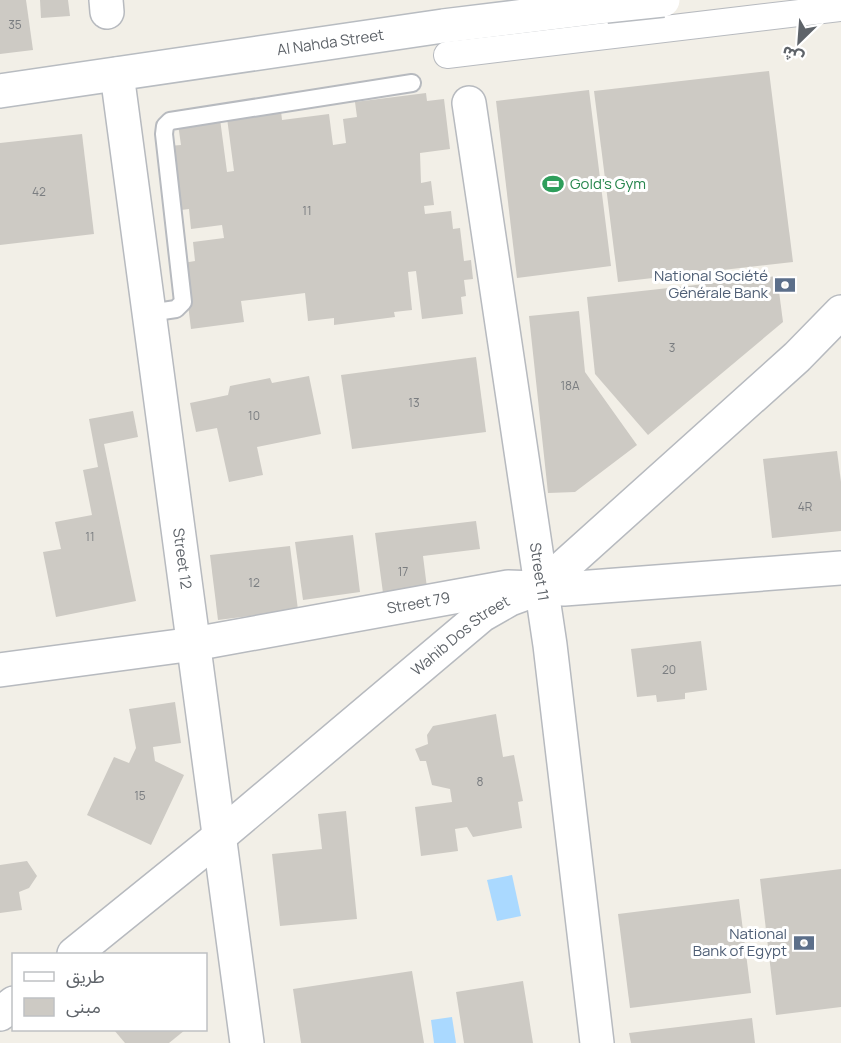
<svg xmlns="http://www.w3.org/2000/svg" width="841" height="1043" font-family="Manrope,'Noto Sans Arabic',sans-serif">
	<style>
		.water { fill: #aad9ff }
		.building { fill: #cdcac4 }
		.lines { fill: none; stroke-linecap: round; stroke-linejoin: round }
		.service-casing { stroke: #b7babf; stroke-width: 20 }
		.pedestrian-casing { stroke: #b7babf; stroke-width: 28 }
		.minor-casing { stroke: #b7babf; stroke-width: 36 }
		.secondary-casing { stroke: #b8bcc1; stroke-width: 36 }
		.service { stroke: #fff; stroke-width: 16 }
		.pedestrian { stroke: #fff; stroke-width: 26 }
		.minor { stroke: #fff; stroke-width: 33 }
		.secondary { stroke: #fff; stroke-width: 33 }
		.secondary-bridge-casing { stroke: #b8bcc1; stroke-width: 36; stroke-linecap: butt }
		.secondary-bridge { stroke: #fff; stroke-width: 33 }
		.labels { text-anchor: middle; stroke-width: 6; stroke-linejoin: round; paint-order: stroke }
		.number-label { font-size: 12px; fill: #7a7d80 }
		.street-label { font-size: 15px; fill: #5e6369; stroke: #fff }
		.leisure-label { font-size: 15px; fill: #27864d; stroke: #fff; text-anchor: start }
		.service-label { font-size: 15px; fill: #4e5e75; stroke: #fff; text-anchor: end }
	</style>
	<rect width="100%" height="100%" fill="#f2efe7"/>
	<g class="water">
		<path d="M512,875L521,916L497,921L487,880Z"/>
		<path d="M452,1017L456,1043H434L431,1020Z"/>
	</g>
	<g class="building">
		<path d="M0,0H26L33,50L0,54Z"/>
		<path d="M40,0H68L70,16L41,18Z"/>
		<path d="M769,71L793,262L618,282L594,91Z"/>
		<path d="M589,90L611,266L517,278L496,101Z"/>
		<path d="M426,93L427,101L444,99L450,149L420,153L421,183L431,181L434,205L424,206L425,214L451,211L453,229L460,228L464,261L471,260L473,279L464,280L466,296L461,297L463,314L422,319L416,271L408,272L412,310L394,312L395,317L334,325V318L308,321L305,293L241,301L244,322L191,329L183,263L195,261L193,242L224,238L222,225L191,229L189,209L181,210L168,146L181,145L178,124L220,119L227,172L234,171L227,118L281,111L282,120L329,114L333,145L346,143L343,119L357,117L355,102Z"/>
		<path d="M82,134L94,234L0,245V143Z"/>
		<path d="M777,276L783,322L648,435L595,374L587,297Z"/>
		<path d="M579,311L585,372L637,445L575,492L548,493L529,316Z"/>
		<path d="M476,357L486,432L352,449L341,375Z"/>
		<path d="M309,376L321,434L257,447L263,475L229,482L217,428L196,432L190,403L228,395L230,386L270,378L272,383Z"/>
		<path d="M133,411L138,437L104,444L136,601L56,617L43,552L61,549L55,522L92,515L83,470L98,467L89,419Z"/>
		<path d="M837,451L841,482V531L772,538L763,459Z"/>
		<path d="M476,521L480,549L423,556L427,588L383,593L375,533Z"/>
		<path d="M353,535L360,592L303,600L295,542Z"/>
		<path d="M290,546L298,610L218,620L210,555Z"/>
		<path d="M701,641L707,690L685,693V699L657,702L656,695L637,697L631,649Z"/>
		<path d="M175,702L181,743L153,747L155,761L184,775L151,845L87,815L114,757L129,763L136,748L129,709Z"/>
		<path d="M496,714L503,757L514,755L523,801L518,802L522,828L473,837L467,827L455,829L458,851L421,856L415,807L452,802L450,789L432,785L426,761H420L415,749L428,744L427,735L433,726Z"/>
		<path d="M346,811L357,919L280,926L272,854L322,849L318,814Z"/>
		<path d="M27,861L37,876L29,888L19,892L22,910L0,913V865Z"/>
		<path d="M841,869V1007L776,1015L760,879Z"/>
		<path d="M739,899L751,993L630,1008L618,914Z"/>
		<path d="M412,971L424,1043H301L293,989Z"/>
		<path d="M523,981L533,1043H464L456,992Z"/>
		<path d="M752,1018L755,1043H631L629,1033Z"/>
		<path d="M114,1030H185L169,1043H125Z"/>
	</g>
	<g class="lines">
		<defs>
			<path id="service" d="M149,313L176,309L183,302L164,134L165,126L170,121L412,83"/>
			<path id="pedestrian" d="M447,55L841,8"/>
			<g id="minor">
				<path d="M106,0L107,12"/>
				<path id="s1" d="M117,74L247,1043"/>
				<path id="s2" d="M469,103L550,645L597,1043"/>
				<path id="s3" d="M0,670L194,644L508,587L564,589L841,568"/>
				<path id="s4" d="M74,954L220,836L482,615L510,599L540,588L797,357L841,312"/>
				<path d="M0,1014L14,1003"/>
			</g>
			<g id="secondary">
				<path id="s5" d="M0,91L443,26L606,6"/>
			</g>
		</defs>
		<use href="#service" class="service-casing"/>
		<use href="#pedestrian" class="pedestrian-casing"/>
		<use href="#minor" class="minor-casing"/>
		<use href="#secondary" class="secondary-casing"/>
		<use href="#service" class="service"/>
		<use href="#pedestrian" class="pedestrian"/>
		<use href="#minor" class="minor"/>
		<use href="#secondary" class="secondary"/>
		<defs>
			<path id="secondary-bridge" d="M606,6L663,0"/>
		</defs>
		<use href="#secondary-bridge" class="secondary-bridge-casing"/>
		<use href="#secondary-bridge" class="secondary-bridge"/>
	</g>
	<defs>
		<symbol id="stadium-bare" viewBox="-9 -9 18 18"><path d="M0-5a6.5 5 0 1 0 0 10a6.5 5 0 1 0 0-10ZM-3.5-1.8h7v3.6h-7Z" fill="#2e9e5b" stroke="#fff" stroke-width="2.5" paint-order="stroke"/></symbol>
		<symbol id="bank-bare" viewBox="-9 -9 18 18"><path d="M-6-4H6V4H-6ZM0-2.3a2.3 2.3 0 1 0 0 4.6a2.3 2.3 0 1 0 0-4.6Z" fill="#5c6f8a" stroke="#fff" stroke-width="2.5" paint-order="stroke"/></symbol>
	</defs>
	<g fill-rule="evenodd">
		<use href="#stadium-bare" x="538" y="169" width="30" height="30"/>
		<use href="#bank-bare" x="770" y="270" width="30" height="30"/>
		<use href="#bank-bare" x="789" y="928" width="30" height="30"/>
	</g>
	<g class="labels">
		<g class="number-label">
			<text x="15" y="29">35</text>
			<text x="39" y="196">42</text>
			<text x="307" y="215">11</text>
			<text x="672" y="352">3</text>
			<text x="570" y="390">18A</text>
			<text x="414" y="407">13</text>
			<text x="254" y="420">10</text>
			<text x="805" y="511">4R</text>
			<text x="90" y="541">11</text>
			<text x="403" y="576">17</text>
			<text x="254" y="587">12</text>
			<text x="669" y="674">20</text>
			<text x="480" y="786">8</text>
			<text x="140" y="800">15</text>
		</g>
		<g class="street-label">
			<text dy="5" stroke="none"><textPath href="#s5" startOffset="334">Al Nahda Street</textPath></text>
			<text dy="5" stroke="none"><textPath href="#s1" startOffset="489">Street 12</textPath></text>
			<text dy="5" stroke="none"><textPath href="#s2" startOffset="474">Street 11</textPath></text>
			<text dy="5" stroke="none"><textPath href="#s3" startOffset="424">Street 79</textPath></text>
			<text dy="5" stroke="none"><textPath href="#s4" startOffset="501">Wahib Dos Street</textPath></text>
		</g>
		<g class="leisure-label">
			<text x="570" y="189">Gold's Gym</text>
		</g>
		<g class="service-label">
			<text x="768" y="281">National Société<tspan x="768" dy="17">Générale Bank</tspan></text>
			<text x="787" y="939">National<tspan x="787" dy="17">Bank of Egypt</tspan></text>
		</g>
	</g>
	<rect x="12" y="953" width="195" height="78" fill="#ffffff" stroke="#bfc1c3" stroke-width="1.5"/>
	<rect x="24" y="972" width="30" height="9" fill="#ffffff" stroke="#bfc1c3" stroke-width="1.5"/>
	<text x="66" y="983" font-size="18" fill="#5e6369">طريق</text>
	<rect x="24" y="998" width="30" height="18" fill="#cdcac4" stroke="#bfc1c3" stroke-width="1.5"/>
	<text x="66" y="1013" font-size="18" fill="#5e6369">مبنى</text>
	<g transform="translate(799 42) rotate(205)" stroke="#ffffff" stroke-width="4.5" paint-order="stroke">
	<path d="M0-4.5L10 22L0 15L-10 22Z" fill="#5e6369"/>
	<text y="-9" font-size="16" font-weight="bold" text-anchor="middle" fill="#5e6369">ش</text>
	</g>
</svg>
